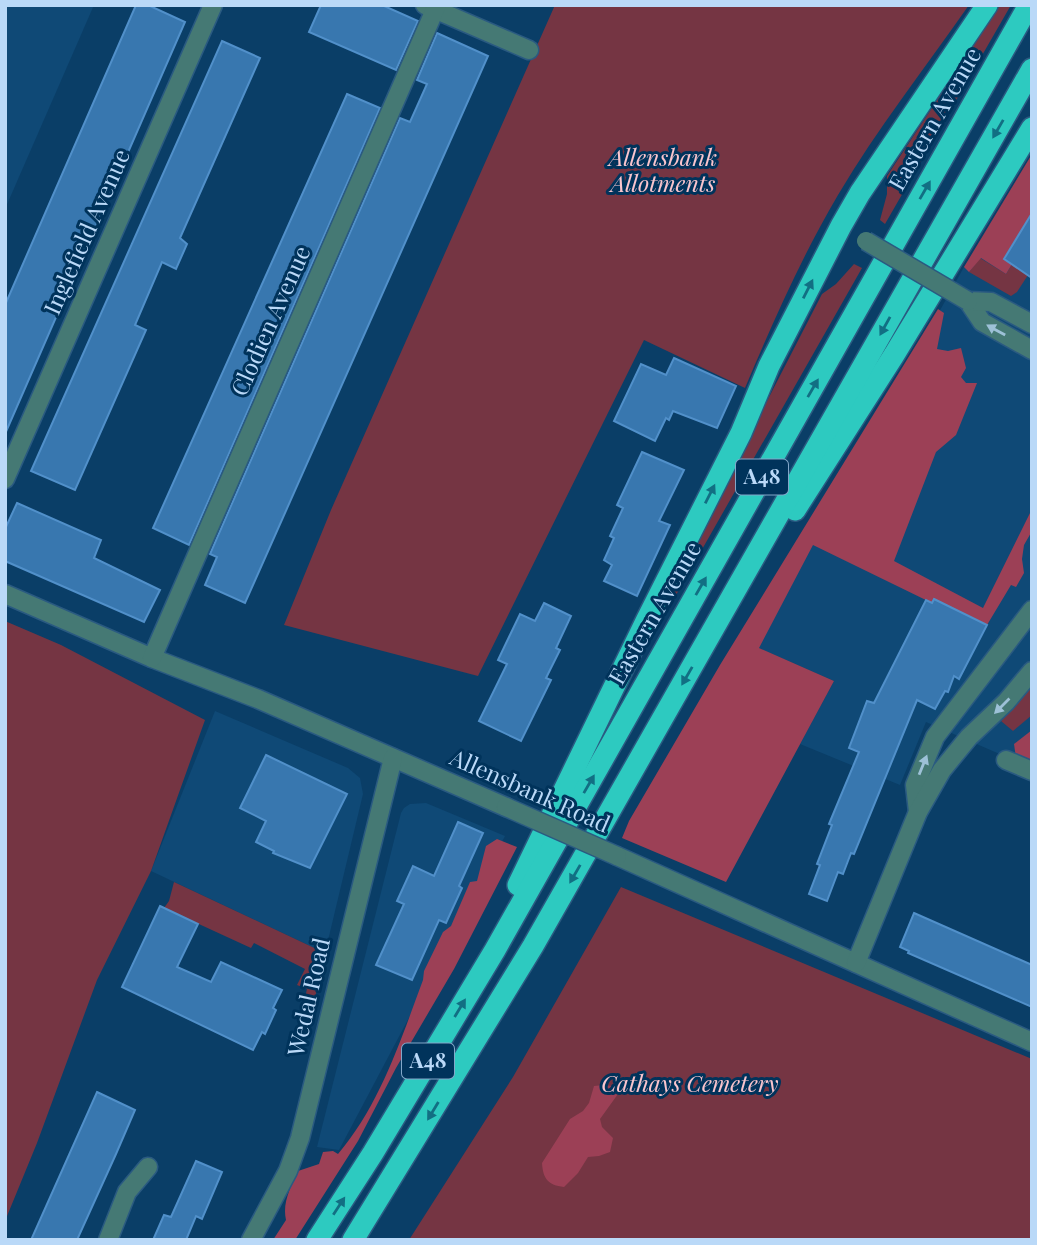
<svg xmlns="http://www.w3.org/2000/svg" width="1037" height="1245" font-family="'Playfair Display',serif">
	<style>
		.built { fill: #0f4976 }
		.green { fill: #753543 }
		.forest { fill: #9c4056 }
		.building { fill: #3877af; stroke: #5190ca; stroke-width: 2 }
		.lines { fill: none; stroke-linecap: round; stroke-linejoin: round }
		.minor-casing { stroke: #2a5a81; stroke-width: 21 }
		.highway-casing { stroke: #2a5a81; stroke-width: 24 }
		.minor { stroke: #457974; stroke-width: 18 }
		.highway { stroke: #2dcac0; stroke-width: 21 }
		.minor-bridge-casing { stroke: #2a5a81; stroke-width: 21; stroke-linecap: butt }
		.minor-bridge { stroke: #457974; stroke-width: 18 }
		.oneway { fill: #126f83 }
		.oneway2 { fill: #9dc1d7 }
		.labels { text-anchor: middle; stroke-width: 6; stroke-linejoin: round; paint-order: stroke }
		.shield { fill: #00335b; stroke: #82a7c9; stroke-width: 2 }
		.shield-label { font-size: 21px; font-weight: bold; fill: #bad9f8 }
		.street-label { font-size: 23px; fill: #bad9f8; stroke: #00335b }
		.park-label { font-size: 23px; font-style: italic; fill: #fac5cd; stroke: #00335b }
	</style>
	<rect width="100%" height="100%" fill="#0a3e67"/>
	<g class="built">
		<path d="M5,5H94L5,209Z"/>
		<path d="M1032,159V768L926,722L900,785L800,744L834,681L754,646L964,267Z"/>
		<path d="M215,711L348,768L360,778L363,794L325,953L151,871Z"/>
		<path d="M426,803L505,836L339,1150L317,1147L401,813L404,808L410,804Z"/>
	</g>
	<g class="green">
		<path d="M555,5H969C925,68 877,129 838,195C802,256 773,322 745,388L644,340L478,676L284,625L331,510Z"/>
		<path d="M1000,5H1011L885,224L880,220L887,194V176Z"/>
		<path d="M980,258L1006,274L1012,264L1028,275L1017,292L1011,296L969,272Z"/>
		<path d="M854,264L862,268L663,618L657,615L822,294L836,284Z"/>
		<path d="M5,621L61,645L205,720L151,871L97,980L37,1143L5,1221Z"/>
		<path d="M1032,683V715L1013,731L1001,721Z"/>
		<path d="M174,882L325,953L309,1025L298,1027L307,989L297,985L305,969L254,943L251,948L164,908L169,901Z"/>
		<path d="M621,887L1032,1059V1240H409L513,1077Z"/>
	</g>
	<g class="forest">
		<path d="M1032,154V213L1004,258L1012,264L1006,274L981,258L969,272L964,267Z"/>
		<path d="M938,309L944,313L937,349L948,351L961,348L966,368L961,377L966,383H977L956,435L936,452L894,561L983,608L1032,509V531L1024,545L1022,559L1024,573L1016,587L1011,585L987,625L934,599L932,603L813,545L759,648L834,681L726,882L622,838L629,821L720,665Z"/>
		<path d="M1032,730V765L1016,758L1014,744Z"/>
		<path d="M497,839L517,847L454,969L396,1068L358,1141L295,1240H273L286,1220C282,1203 291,1186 298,1171L319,1164L323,1152L333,1151L338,1154C380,1105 401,1039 423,980L424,971L443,932L451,926L470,882L477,881L486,846Z"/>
		<path d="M604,1085L612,1086L618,1094L600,1119L602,1127L613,1138L610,1152L599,1156L588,1157L578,1173L564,1187C548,1185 543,1179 542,1163L570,1119L583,1111L589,1103L594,1086Z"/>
	</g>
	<g class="building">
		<path d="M136,5H148L185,22L5,434V305Z"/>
		<path d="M321,5H382L418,21L396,70L309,32Z"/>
		<path d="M437,33L488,56L245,603L205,585L217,557L210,554L400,118L410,122L427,84L417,80Z"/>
		<path d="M222,41L260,58L180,238L187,244L176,269L162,262L135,325L146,330L75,490L31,471Z"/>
		<path d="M347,94L380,108L189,545L153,528Z"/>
		<path d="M1032,213V278L1004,259Z"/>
		<path d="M674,358L736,386L717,428L673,411L669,420L666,418L655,441L614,421L641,364L666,375Z"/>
		<path d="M642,452L684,470L659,521L670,525L637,596L604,581L612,565L604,560L614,538L610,536L623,508L617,505Z"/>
		<path d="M17,503L101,540L94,558L160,590L144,622L5,561V529Z"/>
		<path d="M934,599L987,625L959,679L954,676L948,692L945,691L935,709L917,700L854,854L851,853L843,874L838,872L827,901L809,894L820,865L817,864L832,825L829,824L859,752L849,748L867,701L874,703L926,600L932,603Z"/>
		<path d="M544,603L571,616L556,648L560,650L546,678L551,680L521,741L479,721L507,664L498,660L520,614L535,621Z"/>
		<path d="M266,755L347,794L310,868L273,853L274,851L256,842L266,821L240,808Z"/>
		<path d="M458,822L483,833L459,886L462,888L446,923L439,920L412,980L376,965L404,904L397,901L413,866L434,876Z"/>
		<path d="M160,906L198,924L177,967L211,982L221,962L282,990L273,1008L276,1010L265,1034L262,1032L253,1050L122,987Z"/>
		<path d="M914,913L1032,965V1007L908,953L909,951L900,947Z"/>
		<path d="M97,1092L135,1110L116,1154L77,1240H31Z"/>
		<path d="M196,1161L222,1172L202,1219L196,1216L186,1240H153L164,1215L171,1217Z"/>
	</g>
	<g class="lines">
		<defs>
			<g id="minor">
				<path d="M425,5L529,50"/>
				<path d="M968,301L982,322L1032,350"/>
				<path d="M968,301L991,302L1032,324"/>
				<path d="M5,479L213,5"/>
				<path d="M5,594L152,658L258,699L506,807"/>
				<path d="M152,658L437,5"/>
				<path d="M1006,760L1032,771"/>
				<path d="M918,812L915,785L935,737L1032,610"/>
				<path d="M617,856L1032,1042"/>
				<path d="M856,963L918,812L942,770L969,737L1006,702L1032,671"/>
				<path d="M108,1240L127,1192L148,1167"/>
				<path d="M251,1240L288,1171L300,1138L393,758"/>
			</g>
			<g id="highway">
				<path d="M795,510L894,355L1032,128"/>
				<path d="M518,885L646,621L741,433L769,366L841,226L860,193L987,5"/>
				<path d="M317,1240L373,1153L495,950L1029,5"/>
				<path d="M353,1240L533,946L1032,69"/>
			</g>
		</defs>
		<use href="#minor" class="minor-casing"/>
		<use href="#highway" class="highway-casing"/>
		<use href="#minor" class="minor"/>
		<use href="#highway" class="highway"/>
		<defs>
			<g id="minor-bridge">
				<path d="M866,241L968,301"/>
				<path d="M506,807L617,856"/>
			</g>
		</defs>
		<use href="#minor-bridge" class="minor-bridge-casing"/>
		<use href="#minor-bridge" class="minor-bridge"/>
	</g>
	<defs><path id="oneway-solid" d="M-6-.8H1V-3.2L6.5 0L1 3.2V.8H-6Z" transform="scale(1.75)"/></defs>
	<g class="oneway">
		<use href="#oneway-solid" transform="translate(998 129) rotate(120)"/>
		<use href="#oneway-solid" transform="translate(925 190) rotate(-60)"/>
		<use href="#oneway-solid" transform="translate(808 289) rotate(-63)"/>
		<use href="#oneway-solid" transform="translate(885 326) rotate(119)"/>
		<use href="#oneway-solid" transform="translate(813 388) rotate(-60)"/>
		<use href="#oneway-solid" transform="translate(710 494) rotate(-63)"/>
		<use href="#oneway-solid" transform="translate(701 586) rotate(-60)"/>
		<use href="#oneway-solid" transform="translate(687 676) rotate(120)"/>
		<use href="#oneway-solid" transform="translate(589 784) rotate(-60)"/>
		<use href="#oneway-solid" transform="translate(575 874) rotate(120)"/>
		<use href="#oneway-solid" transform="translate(460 1008) rotate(-59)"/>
		<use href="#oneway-solid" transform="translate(433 1111) rotate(121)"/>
		<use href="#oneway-solid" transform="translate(339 1206) rotate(-57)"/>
	</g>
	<g class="oneway2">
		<use href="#oneway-solid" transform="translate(996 330) rotate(-151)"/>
		<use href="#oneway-solid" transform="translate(1002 706) rotate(135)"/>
		<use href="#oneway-solid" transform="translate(923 765) rotate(-68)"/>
	</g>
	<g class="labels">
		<g class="shield">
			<rect x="736" y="459.5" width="52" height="35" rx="5"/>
			<rect x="402" y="1043.5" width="52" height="35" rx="5"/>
		</g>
		<g class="shield-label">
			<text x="762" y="484">A48</text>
			<text x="428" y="1068">A48</text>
		</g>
		<g class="street-label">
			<text transform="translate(935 119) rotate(-60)" y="8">Eastern Avenue</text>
			<text transform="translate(87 232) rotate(-66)" y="8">Inglefield Avenue</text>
			<text transform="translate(271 321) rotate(-66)" y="8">Clodien Avenue</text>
			<text transform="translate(655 613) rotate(-60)" y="8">Eastern Avenue</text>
			<text transform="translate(530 791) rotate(24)" y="8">Allensbank Road</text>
			<text transform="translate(309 997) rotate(-77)" y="8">Wedal Road</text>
		</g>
		<g class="park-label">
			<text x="663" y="166">Allensbank<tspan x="663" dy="26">Allotments</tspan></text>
			<text x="690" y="1092">Cathays Cemetery</text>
		</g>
	</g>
	<rect width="1037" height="1245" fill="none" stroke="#bad9f8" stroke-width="14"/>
</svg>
